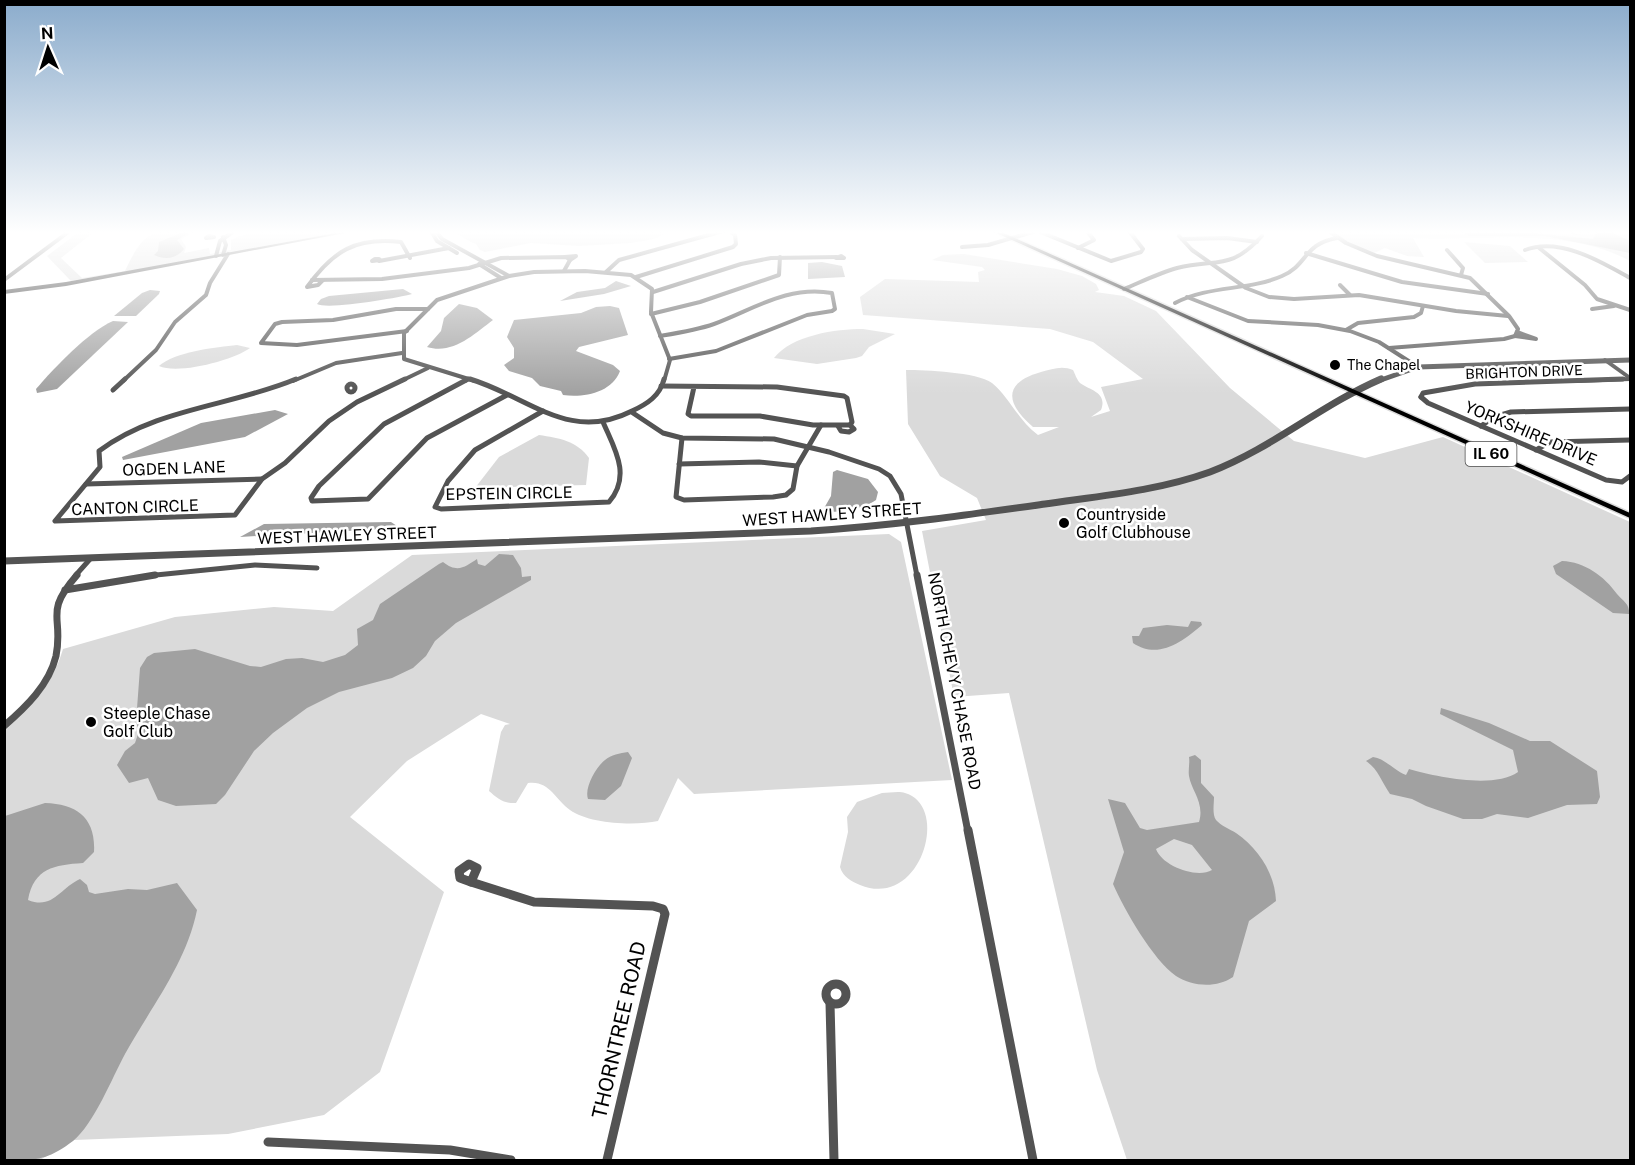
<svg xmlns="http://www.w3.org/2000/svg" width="1635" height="1165" font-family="'Public Sans',sans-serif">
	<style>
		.green { fill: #dadada }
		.water { fill: #a1a1a1; fill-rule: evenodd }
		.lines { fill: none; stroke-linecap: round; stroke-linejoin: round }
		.stream { stroke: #a1a1a1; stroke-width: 1.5 }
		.primary-casing { stroke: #dbdbdb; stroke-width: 3 }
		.minor-far3 { stroke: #535353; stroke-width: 4 }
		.minor-far2 { stroke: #535353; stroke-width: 5 }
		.minor-far1 { stroke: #535353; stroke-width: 7 }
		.minor { stroke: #535353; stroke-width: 9 }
		.tertiary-far1 { stroke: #535353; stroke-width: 5 }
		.tertiary { stroke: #535353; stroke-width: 7 }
		.secondary { fill: #202020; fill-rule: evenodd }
		.primary { fill: #000; fill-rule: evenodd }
		.poi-dot { fill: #000; stroke: #fff; stroke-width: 2 }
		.labels { text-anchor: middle; stroke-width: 5; stroke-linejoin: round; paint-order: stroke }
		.far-poi-label { font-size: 14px; fill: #000; stroke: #fff; text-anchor: start }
		.far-street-label { font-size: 14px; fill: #000; stroke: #fff }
		.shield { fill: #fff; stroke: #4c4c4c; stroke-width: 1.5 }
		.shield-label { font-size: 15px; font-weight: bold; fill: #000 }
		.street-label { font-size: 16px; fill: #000; stroke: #fff }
		.poi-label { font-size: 16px; fill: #000; stroke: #fff; text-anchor: start }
		.near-street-label { font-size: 20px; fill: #000; stroke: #fff }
	</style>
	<rect width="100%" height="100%" fill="#fff"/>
	<g class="green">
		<path d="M80,231H95L61,258L82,278L125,271C145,228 152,231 196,231L181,239L186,247L184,253L209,248L210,254L231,250V240L239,236L268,231H360L71,281L47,256Z"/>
		<path d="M451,231H671L654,239L631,243L579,246L531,243L485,252L480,250L476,244C469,242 461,235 451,231Z"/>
		<path d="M1332,231H1530L1579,235L1575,231H1630V261C1566,226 1485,241 1413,238L1424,257L1407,256L1385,248L1374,253L1351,244Z"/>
		<path d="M1464,242L1510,246L1528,262L1485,263Z"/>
		<path d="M964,254L1057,269L1082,276L1096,284L1099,290L1095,292L1124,296L1156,311L1230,388L1294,441L1365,458L1443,437L1630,522V1160H1127L1097,1070L1009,693L954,697L922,531L986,520L977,498L940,476L908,424L906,370C925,370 977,372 992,383C1009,397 1018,420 1038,435L1059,427H1033C1006,404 1002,383 1041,372C1052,369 1062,365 1073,370C1075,374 1077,380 1080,383C1089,390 1108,392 1101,410L1091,417L1110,411L1101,387L1143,379L1093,342L1050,329L863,315L860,297L885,279L979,282L978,272L985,270L982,267L932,260L943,255Z"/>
		<path d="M863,329L895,334L869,347L862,356L856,358L817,364L774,358C792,335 836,329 863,329Z"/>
		<path d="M237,345L250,348C234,360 178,375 159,366C174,352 217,347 237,345Z"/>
		<path d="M539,435C559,438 577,441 589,458L586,485L475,488L499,457Z"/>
		<path d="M889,534L901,542L952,780L694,794L678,778L658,821C635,826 589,824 570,810C555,799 549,780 528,783L516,803C504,804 497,798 489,791L501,732L505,725L510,724L481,714L407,761L350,817L444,892L380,1072L324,1115L228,1134L74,1140L40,1160H5L4,729C33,703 52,686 63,649L175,617L274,607L333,611L412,555Z"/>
		<path d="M882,793C889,793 899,791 905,793C951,806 921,910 860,885C851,881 843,877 840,867L848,832L847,817L857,802Z"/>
	</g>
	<g class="water">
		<path d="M185,231H193L177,240L184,249C176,259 165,260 154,255L158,251L159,242Z"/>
		<path d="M1460,231H1515L1593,239L1597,233H1613L1630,241V253L1545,236H1469Z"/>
		<path d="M822,262L842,266L845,277L808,279V263Z"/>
		<path d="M616,281L631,286L604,294L560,301L577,292L605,288Z"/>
		<path d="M403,289L412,294C397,298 328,310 317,304L321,299L329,296Z"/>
		<path d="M150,290L160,291L159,294L136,316H114L142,293Z"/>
		<path d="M459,304L477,308L493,320C474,334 453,355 427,347L441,331L444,318Z"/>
		<path d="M610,306L619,308L628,335L579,347L576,351L613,365L620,371C612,393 583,398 563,395L561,391L540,386L532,378L509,371L504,365L514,358V348L507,337L514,320L581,313L596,307Z"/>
		<path d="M113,321L128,322L57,389L37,393L36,389C54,368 88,332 113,321Z"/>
		<path d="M275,410L288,414L245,437L123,460L122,457L201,423Z"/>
		<path d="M837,470L868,479L878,492L876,500C865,508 836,515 823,510L831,496L833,472Z"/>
		<path d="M391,522L400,528L240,537L264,524Z"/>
		<path d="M499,554L513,555L521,568L522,577L531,576V580L456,623L435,641L426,656L413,668L392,678L339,692L307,708L273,733L254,751L225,795L216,804L176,806L158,800L148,778L129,783L117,765L125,751L135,743L139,731L136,722L140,668L147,657L154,653L195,649L250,666L261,667L286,659L302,658L323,662L345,655L358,645L357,629L373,620L380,604L439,564L443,562C458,574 466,566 477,559L478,564L485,566Z"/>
		<path d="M1562,561C1585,562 1604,576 1617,594C1623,601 1630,604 1629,614L1613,613L1556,574L1553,566Z"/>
		<path d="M1191,621L1201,622L1202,625C1182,642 1158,660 1133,643L1132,636H1139L1143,628L1167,625L1188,627Z"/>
		<path d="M1441,708L1489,723L1530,741H1550L1597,771L1600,797L1597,804L1567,805L1528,818L1497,814L1482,819H1463L1426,806L1412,799L1390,794C1381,781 1378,769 1366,761L1373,757C1386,759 1393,770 1406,775L1409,769C1437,777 1494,789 1518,772L1513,750L1440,714Z"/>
		<path d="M628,752L632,758L621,786L605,800L588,799C584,788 596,767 605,760C611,755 620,753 628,752Z"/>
		<path d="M1195,755L1201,760V783L1214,797C1214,804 1212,814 1216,820C1221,826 1230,829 1236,833C1259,849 1275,874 1276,901L1249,921L1233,977C1217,988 1193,987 1176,976C1153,960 1124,909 1113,884L1124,852L1108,799L1125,803L1140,828L1147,830L1199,822C1205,803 1191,790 1189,776C1188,770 1190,763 1189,757ZM1174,839L1192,845L1212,870C1197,879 1162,866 1156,849Z"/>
		<path d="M45,803C77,804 96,818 94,852L83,863C54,865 34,868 28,900C53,910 60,888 80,879L87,885L89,892L95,894L128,889L147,890L177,883L197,910C186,964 151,1007 125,1054C112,1078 94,1124 73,1141C48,1160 35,1161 5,1160V816Z"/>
	</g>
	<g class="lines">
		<path class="stream" d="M1563,231L1579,235"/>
		<defs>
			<path id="primary" d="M992,231H999L1630,513V518Z"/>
		</defs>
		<use href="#primary" class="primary-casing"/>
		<g class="minor-far3">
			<path d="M431,231L437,241L457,253"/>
			<path d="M436,231L442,239L509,276"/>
			<path d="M1038,231L1111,261L1141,252L1143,249L1129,231"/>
			<path d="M1329,231L1346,243L1377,256L1470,278L1509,316L1518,329L1515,336L1504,339L1389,348"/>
			<path d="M209,236L214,237L206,238Z"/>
			<path d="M1179,236L1192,250L1246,288L1269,297L1294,299L1359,295L1456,311L1508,316"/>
			<path d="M223,237L226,245L223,255"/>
			<path d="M1182,239L1227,238L1257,242"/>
			<path d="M962,247L988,245L1036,231"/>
			<path d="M1538,247L1585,285L1597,299L1630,310"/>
			<path d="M1078,248L1094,240L1087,231"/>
			<path d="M1447,250L1463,268L1461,275"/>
			<path d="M1525,250C1560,237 1600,261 1630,278"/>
			<path d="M1306,253L1402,282L1488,294"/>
			<path d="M216,256L220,241L234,231"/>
			<path d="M841,256L844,258H836Z"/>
			<path d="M565,257L576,256L570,260"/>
			<path d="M375,259H379L380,260L372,261Z"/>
			<path d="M379,261L449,248"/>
			<path d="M479,264L501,278"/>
			<path d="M606,272L619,260L723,231"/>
			<path d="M636,277L733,247L736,244L735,235L730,231"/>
			<path d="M4,280L67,233"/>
			<path d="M312,280L382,279L469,268L501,258L566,257L570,260L564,271"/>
			<path d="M323,280L318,285L307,287C333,251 355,237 401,242L410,258"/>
			<path d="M1340,285L1350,295"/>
			<path d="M1124,289C1141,282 1159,273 1177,268C1217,258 1230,271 1262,236"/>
			<path d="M653,292L741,264L771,258L837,257"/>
			<path d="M1187,297L1248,321L1318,325L1350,331L1379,342L1418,367"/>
			<path d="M1175,303C1209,285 1248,291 1282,276C1308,265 1303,244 1337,238"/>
			<path d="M1592,309L1614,306"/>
			<path d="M651,314L700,302L779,275L780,257"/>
			<path d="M1346,330L1358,323L1414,317L1421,313L1423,306"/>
			<path d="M407,331L297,345L261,343L275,324L282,322L333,320L396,309H428"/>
			<path d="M660,336C678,333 697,330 714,324C754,309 788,285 832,293L835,309L832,311L807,315L716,351L669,359"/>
			<path d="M1515,336L1536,339L1517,332"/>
			<path d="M1605,360L1630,378"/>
			<path d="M123,381L156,350L175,322L206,295L210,283L228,254"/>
			<path d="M293,381L336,363L402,353"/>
			<path d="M401,381L428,368"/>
			<path d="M465,381L468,379"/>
			<path d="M475,381L404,359V333L437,300L509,276L534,272L585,271L631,275L652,289L651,312L670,360L664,381"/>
			<path d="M1576,381L1630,379"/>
		</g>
		<g class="minor-far2">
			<path d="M296,379C232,406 156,408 99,451L100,467L55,521L235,515L262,479L285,463L329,421L357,402L405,379"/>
			<path d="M468,379L384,424L319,486L311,498L312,501L368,499L427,438L507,395"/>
			<path d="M470,379C529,397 569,443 632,411C647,404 660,396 664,379"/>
			<circle cx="351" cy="388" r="4"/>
			<path d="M661,386L777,387L844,396L847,398L852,422L850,425H813L760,416H691L688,414L694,387"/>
			<path d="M113,390L125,379"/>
			<path d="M1421,397L1428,403L1606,480L1622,482L1630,476"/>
			<path d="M1421,397L1423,393L1475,384L1623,379"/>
			<path d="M543,411L475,450L448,481L435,507L441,509L609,502C632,475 614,448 603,422"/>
			<path d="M633,413L663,433L682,438L774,439L829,452L879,469L890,476L901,494L917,576"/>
			<path d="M838,426L841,431L849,432L854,429L850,425"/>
			<path d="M1481,426L1494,417L1511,412L1630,409"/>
			<path d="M682,438L676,497L684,500L773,497L786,495L793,489L797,466L821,425"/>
			<path d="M1536,450L1550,442L1630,440"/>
			<path d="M679,464L759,462L797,466"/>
			<path d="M86,484L262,479"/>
			<path d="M75,576L91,558"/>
			<path d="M146,576L255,565L317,568"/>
		</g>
		<g class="minor-far1">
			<path d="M917,575L968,832"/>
			<path d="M65,590L155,575"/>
			<path d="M4,726C26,707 49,685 56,656C64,616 43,614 77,575"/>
		</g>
		<g class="minor">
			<path d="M968,830L1033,1160"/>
			<path d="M469,864L477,868L471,882L460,878L459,871Z"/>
			<path d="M471,882L534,902L653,906L663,909L665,914L607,1160"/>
			<circle cx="836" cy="994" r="10"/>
			<path d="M830,1003L834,1160"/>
			<path d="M268,1142L450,1150L511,1160"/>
		</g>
		<path class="tertiary-far1" d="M1378,381L1418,367L1630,360"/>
		<path class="tertiary" d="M4,561L811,531C890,526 967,515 1045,504C1100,496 1157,491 1210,472C1271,449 1321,405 1381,379"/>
		<path class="secondary" d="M347,231H355L66,286L4,294V290L66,282Z"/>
		<use href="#primary" class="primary"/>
	</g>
	<linearGradient id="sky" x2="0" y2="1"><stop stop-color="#8baccc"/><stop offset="0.59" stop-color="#fff"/><stop offset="1" stop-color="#fff" stop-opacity="0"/></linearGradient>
	<rect width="1635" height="394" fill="url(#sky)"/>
	<g class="poi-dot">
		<circle cx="1335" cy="365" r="6"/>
		<circle cx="1064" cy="523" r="6"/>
		<circle cx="91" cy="722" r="6"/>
	</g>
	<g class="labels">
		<g class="far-poi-label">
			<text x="1347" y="370">The Chapel</text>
		</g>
		<g class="far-street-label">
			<text transform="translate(1524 372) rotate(-2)" y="5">BRIGHTON DRIVE</text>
		</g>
		<rect class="shield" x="1465.5" y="442" width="51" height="24" rx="4.5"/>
		<g class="shield-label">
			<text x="1491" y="459">IL 60</text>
		</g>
		<g class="street-label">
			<text transform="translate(1531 433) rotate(23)" y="6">YORKSHIRE DRIVE</text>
			<text transform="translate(174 468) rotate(-2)" y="6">OGDEN LANE</text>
			<text transform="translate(509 493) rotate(-1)" y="6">EPSTEIN CIRCLE</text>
			<text transform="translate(135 507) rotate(-2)" y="6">CANTON CIRCLE</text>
			<text transform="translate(832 514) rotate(-4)" y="6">WEST HAWLEY STREET</text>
			<text transform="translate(347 535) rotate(-2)" y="6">WEST HAWLEY STREET</text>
			<text transform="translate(955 681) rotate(79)" y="6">NORTH CHEVY CHASE ROAD</text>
		</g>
		<g class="poi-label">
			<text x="1076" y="520">Countryside<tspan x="1076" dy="18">Golf Clubhouse</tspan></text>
			<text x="103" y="719">Steeple Chase<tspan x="103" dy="18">Golf Club</tspan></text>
		</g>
		<g class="near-street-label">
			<text transform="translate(619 1030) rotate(-77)" y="7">THORNTREE ROAD</text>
		</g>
	</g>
	<rect width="1635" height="1165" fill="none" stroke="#000000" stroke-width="12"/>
	<g transform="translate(48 48) rotate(357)" stroke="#ffffff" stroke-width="4.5" paint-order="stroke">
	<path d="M0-4.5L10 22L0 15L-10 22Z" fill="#000000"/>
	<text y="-9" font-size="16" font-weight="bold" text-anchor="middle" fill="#000000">N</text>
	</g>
</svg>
